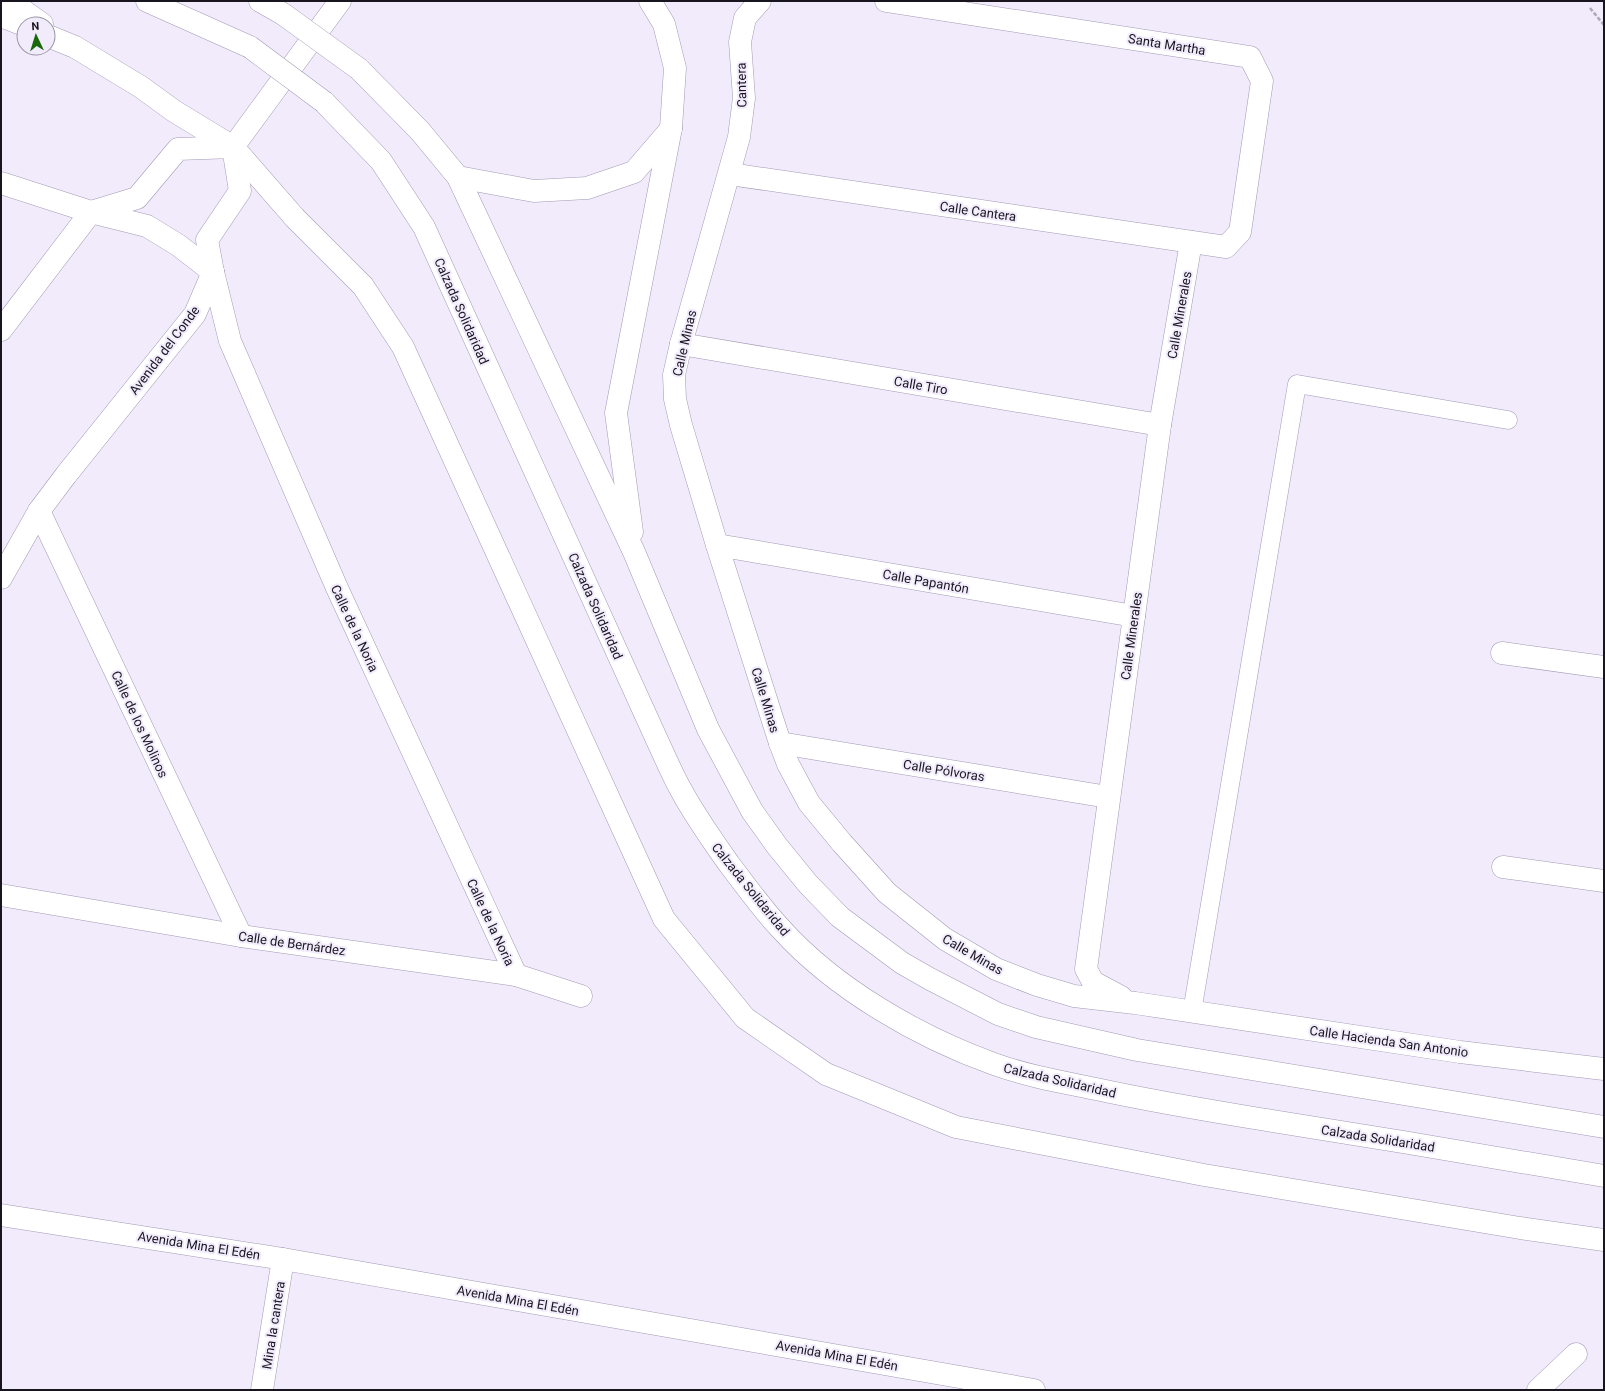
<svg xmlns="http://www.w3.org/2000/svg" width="1605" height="1391" font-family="Roboto,sans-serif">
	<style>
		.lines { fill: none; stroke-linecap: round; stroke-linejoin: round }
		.lane-casing { stroke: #a399b3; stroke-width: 19 }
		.street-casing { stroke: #a399b3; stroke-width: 23 }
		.secondary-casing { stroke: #a399b3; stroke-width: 23 }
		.path { stroke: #aea8b7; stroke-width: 2.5; stroke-dasharray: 4 2; stroke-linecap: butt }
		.lane { stroke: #fff; stroke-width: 18 }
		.street { stroke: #fff; stroke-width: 22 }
		.secondary { stroke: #fff; stroke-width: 22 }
		.secondary-bridge-casing { stroke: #a399b3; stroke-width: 23; stroke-linecap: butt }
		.secondary-bridge { stroke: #fff; stroke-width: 22 }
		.labels { text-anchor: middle; stroke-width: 4; stroke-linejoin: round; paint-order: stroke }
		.street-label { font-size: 13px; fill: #19151e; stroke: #f1ebfc }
	</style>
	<rect width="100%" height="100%" fill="#f1ebfc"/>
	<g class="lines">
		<defs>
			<path id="lane" d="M1192,1012L1297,384L1508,420"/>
			<g id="street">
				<path d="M760,1L745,18L740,42L744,98L739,137L681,344L674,375L675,399L681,425L717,545L780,743L788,764L809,803L842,843L887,893L945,939L996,969L1037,985L1074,996L1135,1003L1460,1052L1604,1069"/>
				<path d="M730,174L1226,247L1240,232L1262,81L1250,57L886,1"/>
				<path d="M1,183L91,212L147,226L178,245L213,272"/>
				<path d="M1,330L91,212L137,198L178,149L233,147L240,191L207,240L213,272L230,341L337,588L516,975"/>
				<path d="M681,344L1160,425"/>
				<path d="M39,511L241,936"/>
				<path d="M717,545L1134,616"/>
				<path d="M1,578L39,511L66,475L195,314L213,272"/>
				<path d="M1502,653L1604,667"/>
				<path d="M780,743L1108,797"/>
				<path d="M1503,867L1604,881"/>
				<path d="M1,895L241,936L516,975L581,996"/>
				<path d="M1121,997L1093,982L1086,969L1160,425L1191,242"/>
				<path d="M1,1215L283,1259L1034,1390"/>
				<path d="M262,1390L283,1259"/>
				<path d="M1538,1390L1576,1354"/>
			</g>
			<g id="secondary">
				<path d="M10,1L42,24"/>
				<path d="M147,1L250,47"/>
				<path d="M260,1L283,14"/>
				<path d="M1,16L24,25"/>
				<path d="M48,36L75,47L141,87L174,111L233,147L295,218L363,286L403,347L664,919L745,1018L826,1074L956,1127L1204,1175L1520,1228L1604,1240"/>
				<path d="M359,69L420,131L458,177L634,552L708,729L752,811L777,846L808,884L840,917L902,963L930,979L998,1014L1036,1027L1137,1050L1604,1127"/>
				<path d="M324,102L381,161L424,227L657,740C665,757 672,774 681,790C695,816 712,840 729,864C746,886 762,909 781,929C835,989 919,1037 994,1064C1027,1076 1062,1082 1096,1089C1151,1101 1205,1110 1260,1119C1375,1137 1489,1156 1604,1176"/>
				<path d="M233,147L340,1"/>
				<path d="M458,177L534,191L587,188L634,172L671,129"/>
				<path d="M632,532L616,413L671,128L675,68L664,24L650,1"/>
			</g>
		</defs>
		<use href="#lane" class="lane-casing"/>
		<use href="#street" class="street-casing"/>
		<use href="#secondary" class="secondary-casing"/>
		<path class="path" d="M1590,8L1604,25"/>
		<use href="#lane" class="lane"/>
		<use href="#street" class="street"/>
		<use href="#secondary" class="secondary"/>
		<defs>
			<g id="secondary-bridge">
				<path d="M283,14L359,69"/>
				<path d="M250,47L324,102"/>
			</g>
		</defs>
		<use href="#secondary-bridge" class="secondary-bridge-casing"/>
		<use href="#secondary-bridge" class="secondary-bridge"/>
	</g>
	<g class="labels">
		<g class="street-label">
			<text transform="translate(1167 44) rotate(9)" y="5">Santa Martha</text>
			<text transform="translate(741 85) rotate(-91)" y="5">Cantera</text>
			<text transform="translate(978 211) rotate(8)" y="5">Calle Cantera</text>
			<text transform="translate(462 311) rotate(66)" y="5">Calzada Solidaridad</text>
			<text transform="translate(1179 315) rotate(-80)" y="5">Calle Minerales</text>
			<text transform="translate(684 343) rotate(-77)" y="5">Calle Minas</text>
			<text transform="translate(164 350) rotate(-53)" y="5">Avenida del Conde</text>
			<text transform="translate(921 385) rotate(10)" y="5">Calle Tiro</text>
			<text transform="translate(926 581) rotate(10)" y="5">Calle Papantón</text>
			<text transform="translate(596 606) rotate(66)" y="5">Calzada Solidaridad</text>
			<text transform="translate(355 628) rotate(65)" y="5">Calle de la Noria</text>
			<text transform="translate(1131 636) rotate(-82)" y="5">Calle Minerales</text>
			<text transform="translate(766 700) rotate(73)" y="5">Calle Minas</text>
			<text transform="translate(140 724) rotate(65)" y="5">Calle de los Molinos</text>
			<text transform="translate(944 770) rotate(9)" y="5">Calle Pólvoras</text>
			<text transform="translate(751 889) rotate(51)" y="5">Calzada Solidaridad</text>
			<text transform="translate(491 922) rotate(65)" y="5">Calle de la Noria</text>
			<text transform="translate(292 943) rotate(8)" y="5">Calle de Bernárdez</text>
			<text transform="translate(973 954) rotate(30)" y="5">Calle Minas</text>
			<text transform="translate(1389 1041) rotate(8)" y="5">Calle Hacienda San Antonio</text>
			<text transform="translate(1060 1080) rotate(13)" y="5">Calzada Solidaridad</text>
			<text transform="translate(1378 1138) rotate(9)" y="5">Calzada Solidaridad</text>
			<text transform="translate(199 1245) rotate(9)" y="5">Avenida Mina El Edén</text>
			<text transform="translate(518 1300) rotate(10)" y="5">Avenida Mina El Edén</text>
			<text transform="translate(273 1325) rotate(-81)" y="5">Mina la cantera</text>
			<text transform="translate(837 1355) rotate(10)" y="5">Avenida Mina El Edén</text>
		</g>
	</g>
	<rect width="1605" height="1391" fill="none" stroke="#19151e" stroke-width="4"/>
	<g transform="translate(36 36) rotate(356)"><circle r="19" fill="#f1ebfc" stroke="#9b95a3"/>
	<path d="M0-3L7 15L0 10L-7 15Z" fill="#19690a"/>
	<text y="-6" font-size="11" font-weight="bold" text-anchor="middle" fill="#19151e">N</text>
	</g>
</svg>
